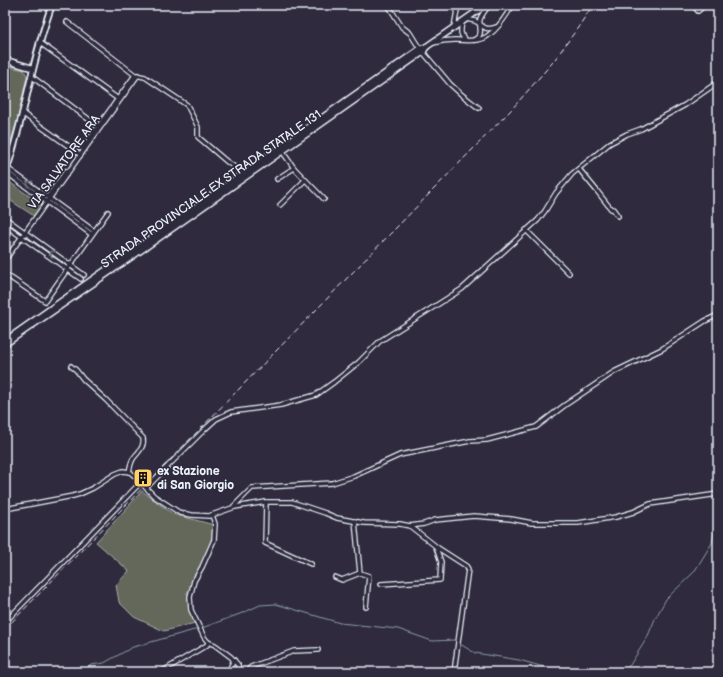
<svg xmlns="http://www.w3.org/2000/svg" width="723" height="677" font-family="'Balsamiq Sans',sans-serif">
	<style>
		.green { fill: #64685a; stroke: #a6aca9 }
		.lines { fill: none; stroke-linecap: round; stroke-linejoin: round }
		.stream { stroke: #8c9fab; stroke-width: 1 }
		.minor-casing { stroke: #e8f1f8; stroke-width: 6 }
		.tertiary-casing { stroke: #e8f1f8; stroke-width: 8 }
		.secondary-casing { stroke: #e8f1f8; stroke-width: 8 }
		.minor { stroke: #2f2a3d; stroke-width: 3.5 }
		.tertiary { stroke: #2f2a3d; stroke-width: 4.5 }
		.secondary { stroke: #2f2a3d; stroke-width: 5 }
		.rail { stroke: #e8f1f8; stroke-width: 1; stroke-dasharray: 6 3; stroke-linecap: butt }
		.oneway { stroke: #70707e }
		.labels { text-anchor: middle; stroke-width: 3.5; stroke-linejoin: round; paint-order: stroke }
		.street-label { font-size: 12px; fill: #e8f1f8; stroke: #2f2a3d }
		.poi-label { font-size: 12px; font-weight: bold; fill: #e8f1f8; stroke: #2f2a3d; text-anchor: start }
	</style>
	<rect width="100%" height="100%" fill="#2f2a3d"/>
	<filter id="ink" filterUnits="userSpaceOnUse"><feTurbulence type="fractalNoise" baseFrequency=".025" numOctaves="2"/><feDisplacementMap in="SourceGraphic" scale="8" xChannelSelector="R" yChannelSelector="G"/><feConvolveMatrix kernelMatrix="1 2 1 2 8 2 1 2 1" color-interpolation-filters="sRGB"/></filter>
	<g filter="url(#ink)">
		<g class="green">
			<path d="M11,67L24,70L27,76L18,117L6,158L5,157V68Z"/>
			<path d="M5,179L42,205L34,216L5,197Z"/>
			<path d="M142,491L173,514L214,525V531L202,567L187,593L195,623L164,631L134,617L119,602L116,585L129,571L96,542Z"/>
		</g>
		<g class="lines">
			<g class="stream">
				<path d="M202,628L245,612L260,605L276,604L340,623L398,629L432,641L454,640L457,642"/>
				<path d="M460,644L475,653L519,660L562,672"/>
				<path d="M83,672L91,665L104,663L133,647L198,629"/>
				<path d="M622,672L630,665L647,638L655,619L666,599L694,572L712,543L718,510"/>
			</g>
			<defs>
				<g id="minor">
					<path d="M388,5L402,27L410,33L420,49"/>
					<path d="M693,5L698,11L705,5"/>
					<path d="M466,19C470,20 474,20 477,22C483,27 487,31 496,27"/>
					<path d="M67,22L135,75L145,77L187,105L198,127V137L226,161L243,173"/>
					<path d="M462,22C461,29 459,34 465,39"/>
					<path d="M454,27L458,5"/>
					<path d="M474,40C485,34 478,28 480,19C482,14 486,9 489,5"/>
					<path d="M39,42L118,99"/>
					<path d="M433,43C440,41 447,40 455,40C467,40 480,43 490,34C500,27 506,15 513,5"/>
					<path d="M423,52L450,84L462,95L479,108"/>
					<path d="M31,76L99,127"/>
					<path d="M22,113L81,155"/>
					<path d="M82,149L135,75"/>
					<path d="M282,151L294,168L324,199"/>
					<path d="M7,168L94,231"/>
					<path d="M579,169L597,191L611,209H613L618,216"/>
					<path d="M6,172L91,234"/>
					<path d="M277,179L294,168"/>
					<path d="M48,196L66,171"/>
					<path d="M280,205L305,180"/>
					<path d="M5,218L84,275"/>
					<path d="M5,225L81,279"/>
					<path d="M526,230L569,273"/>
					<path d="M5,260L138,75"/>
					<path d="M5,274L45,301L108,212"/>
					<path d="M71,366L76,370L83,379L106,400L143,438C145,447 138,452 133,459C131,462 130,467 129,472"/>
					<path d="M146,488L203,431L216,419L231,412L281,405L316,395L334,382L359,362L380,341L462,289L538,220L545,211L556,193L572,174L610,143L627,134L641,129L685,105L718,82"/>
					<path d="M266,502L265,543L311,564"/>
					<path d="M234,506L252,488L332,483L354,476L400,455L470,441L487,440L536,427L565,405L614,372L662,349L705,321L718,315"/>
					<path d="M5,509L73,496L80,494L93,488L115,474L123,471L130,472L137,478L154,496L180,513L192,515L209,516L235,507L266,502H292L325,513L337,518L364,523L400,524L410,526L424,524L435,520L474,516L511,519L532,523H578L616,517L633,512L650,504L718,494"/>
					<path d="M212,515L215,524L214,540L202,567L194,581L190,597L191,610L204,637L208,642L215,645L231,657L238,665L239,672"/>
					<path d="M355,521L360,573L369,576L366,607"/>
					<path d="M410,526L438,548L466,566L468,569L454,672"/>
					<path d="M335,577L342,580L360,573"/>
					<path d="M381,584L440,580L441,562L436,547"/>
					<path d="M5,622L141,482"/>
					<path d="M161,672L207,645L208,642"/>
					<path d="M228,672L234,660"/>
					<path d="M246,672L251,667L294,651L318,650"/>
				</g>
				<g id="tertiary">
					<path d="M5,60L32,68"/>
					<path d="M5,174C25,119 31,60 52,5"/>
				</g>
				<g id="secondary">
					<path d="M5,341L420,49L426,47"/>
					<path d="M5,344L150,244L423,52L426,47L486,5"/>
				</g>
			</defs>
			<use href="#minor" class="minor-casing"/>
			<use href="#tertiary" class="tertiary-casing"/>
			<use href="#secondary" class="secondary-casing"/>
			<use href="#minor" class="minor"/>
			<use href="#tertiary" class="tertiary"/>
			<use href="#secondary" class="secondary"/>
			<path class="rail" d="M5,629L511,110L553,62L577,29L593,5"/>
		</g>
		<defs><path id="oneway-chevron" d="M-2-3.5L2.5 0L-2 3.5" fill="none" stroke-width="1.6" stroke-linecap="round" stroke-linejoin="round"/></defs>
		<g class="oneway">
			<use href="#oneway-chevron" transform="translate(29 183) rotate(-144)"/>
			<use href="#oneway-chevron" transform="translate(52 253) rotate(-144)"/>
		</g>
	</g>
	<defs>
		<symbol id="building-square" viewBox="-11 -11 22 22"><rect x="-9" y="-9" width="18" height="18" rx="4" fill="#ffd166" stroke="#2f2a3d"/><path d="M-4-6H4V6H1V3H-1V6H-4ZM-2.5-4.3h1.7v1.8h-1.7ZM.8-4.3h1.7v1.8H.8ZM-2.5-1h1.7V.8h-1.7ZM.8-1h1.7V.8H.8Z" fill="#111"/></symbol>
	</defs>
	<g fill-rule="evenodd">
		<use href="#building-square" x="132" y="467" width="22" height="22"/>
	</g>
	<g class="labels">
		<g class="street-label">
			<text transform="translate(64 162) rotate(-54)" y="4">VIA SALVATORE ARA</text>
			<text transform="translate(211 189) rotate(-35)" y="4">STRADA PROVINCIALE EX STRADA STATALE 131</text>
		</g>
		<g class="poi-label">
			<text x="157" y="475">ex Stazione<tspan x="157" dy="14">di San Giorgio</tspan></text>
		</g>
	</g>
	<rect width="723" height="677" fill="none" stroke="#2f2a3d" stroke-width="20"/>
	<rect x="10" y="10" width="703" height="657" fill="none" stroke="#e8f1f8" stroke-width="1.5" filter="url(#ink)"/>
</svg>
